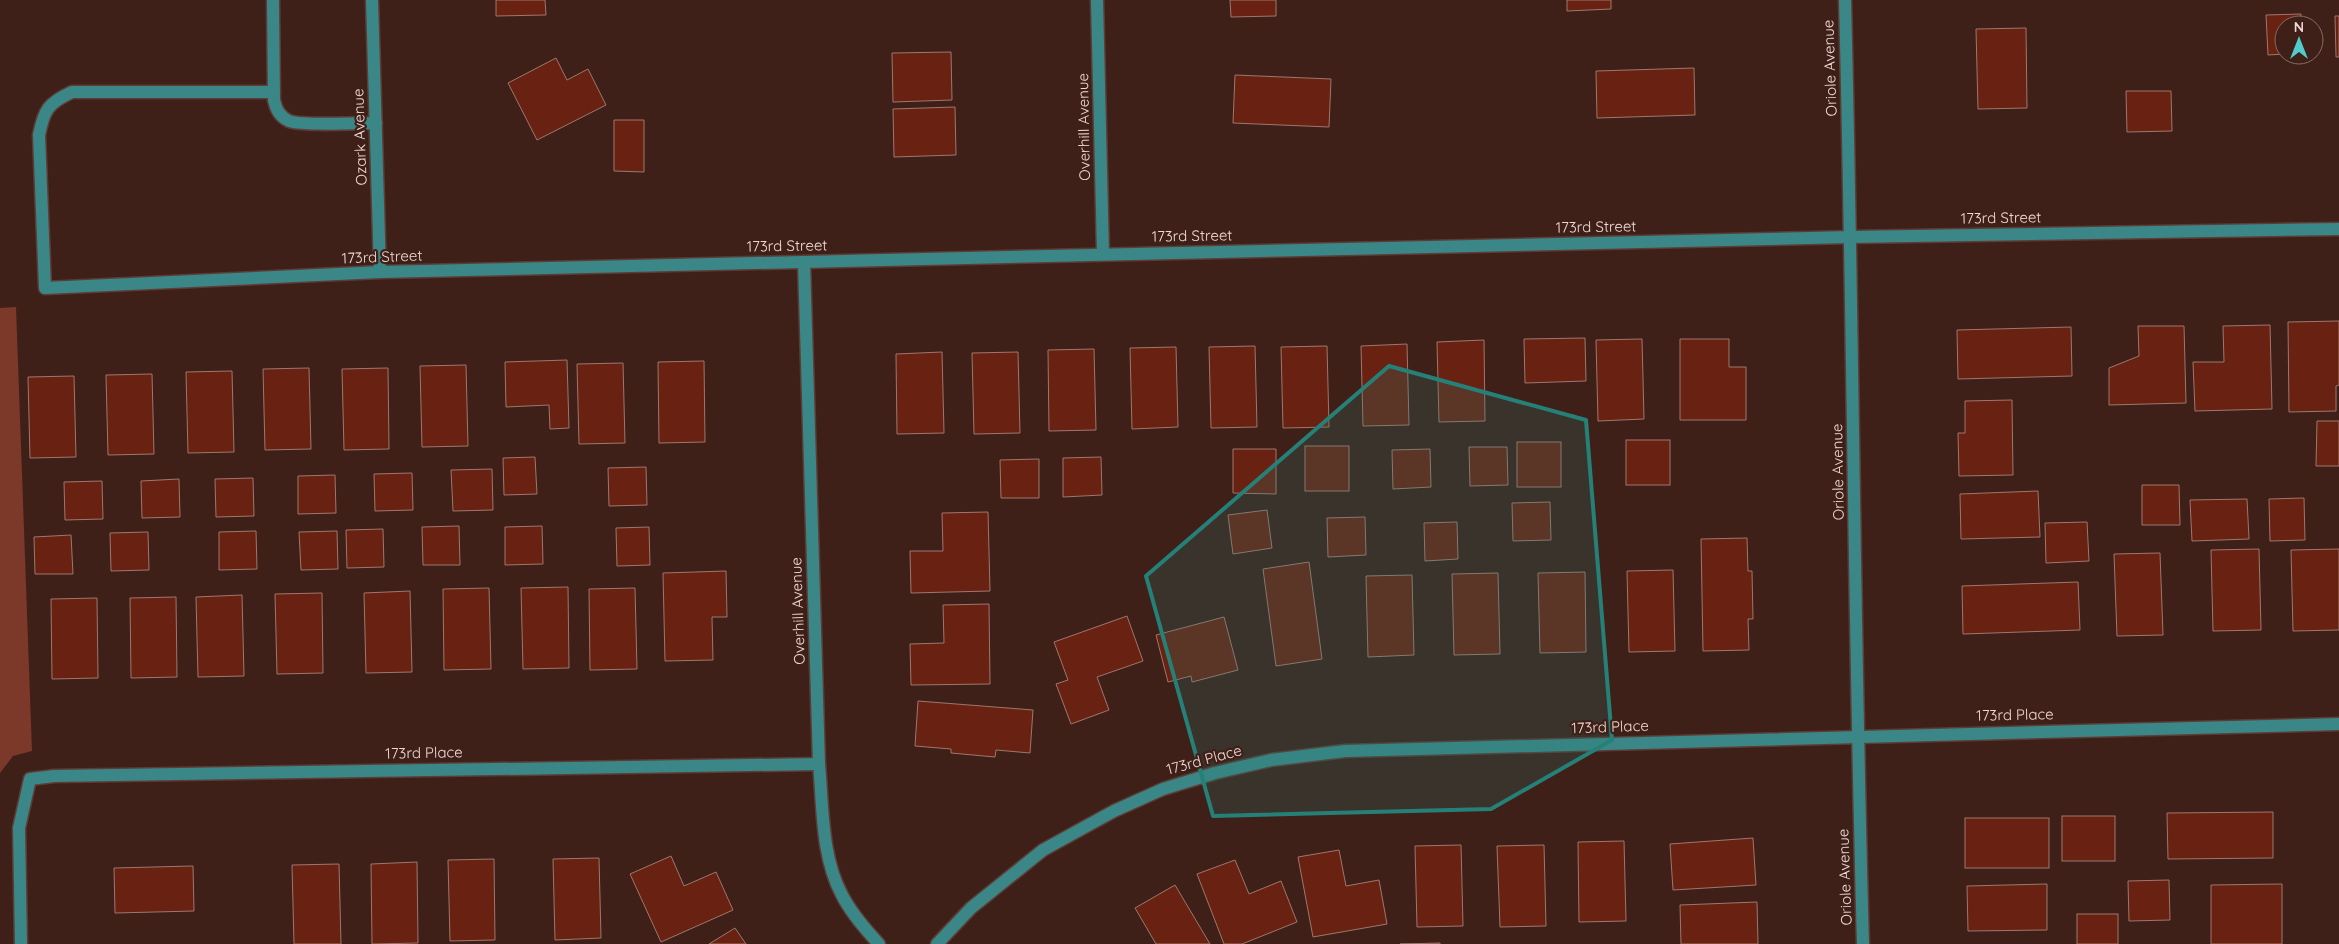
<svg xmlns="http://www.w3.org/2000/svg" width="2339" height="944" font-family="Quicksand,sans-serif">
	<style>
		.green { fill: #7c3828 }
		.building { fill: #692211; stroke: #9d776e }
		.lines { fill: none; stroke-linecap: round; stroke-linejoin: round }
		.minor-casing { stroke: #5b3d36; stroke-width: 15 }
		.minor { stroke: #3b8686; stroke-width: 12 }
		.marked { fill: #258078; fill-opacity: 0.2; stroke: #258078; stroke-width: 4; stroke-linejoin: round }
		.labels { text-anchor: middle; stroke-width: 4.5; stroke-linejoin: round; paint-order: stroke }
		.street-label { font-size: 15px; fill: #eed8d3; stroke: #3f2018 }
	</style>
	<rect width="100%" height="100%" fill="#3f2018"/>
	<path class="green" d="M16,307L32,751L13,756L0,773V308Z"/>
	<g class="building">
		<path d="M496,0H545L546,15L496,16Z"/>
		<path d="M1230,0H1276V16L1231,17Z"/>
		<path d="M1567,0H1611V9L1567,11Z"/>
		<path d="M2301,14V25H2284V54L2268,55L2266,15Z"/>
		<path d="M2335,16H2339V57H2336Z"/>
		<path d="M2026,28L2027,108L1978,109L1976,29Z"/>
		<path d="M951,52L952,100L893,102L892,53Z"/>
		<path d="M556,58L567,80L588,69L606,105L537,140L508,83Z"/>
		<path d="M1694,68L1695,115L1597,118L1596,71Z"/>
		<path d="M1235,75L1331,79L1329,127L1233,123Z"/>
		<path d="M2126,91H2171L2172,131L2127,132Z"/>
		<path d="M955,107L956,155L894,157L893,109Z"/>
		<path d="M614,120H644V172L614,171Z"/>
		<path d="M2339,321V385L2336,386V411L2289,412L2288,322Z"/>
		<path d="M2270,325L2272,409L2195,411L2193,362H2224L2223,326Z"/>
		<path d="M2138,326H2184L2186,403L2109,405V368L2139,356Z"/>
		<path d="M2071,327L2072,376L1958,379L1957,330Z"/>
		<path d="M1585,338L1586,381L1525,383L1524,339Z"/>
		<path d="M1642,339L1644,419L1598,421L1596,340Z"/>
		<path d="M1680,339H1729V367H1746V420H1680Z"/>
		<path d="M1484,340L1485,421L1439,422L1437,342Z"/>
		<path d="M1407,344L1409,425L1363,426L1361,346Z"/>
		<path d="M1255,346L1257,427L1211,428L1209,347Z"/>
		<path d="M1327,346L1329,427L1283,428L1281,347Z"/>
		<path d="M1176,347L1178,427L1132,429L1130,348Z"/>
		<path d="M1094,349L1096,430L1049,431L1048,350Z"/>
		<path d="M942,352L944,433L897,434L896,354Z"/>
		<path d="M1018,352L1020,433L974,434L972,353Z"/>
		<path d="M567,360L569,428L550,429L549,405L506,407L505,362Z"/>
		<path d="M704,361L705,442L659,443L658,362Z"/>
		<path d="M623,363L625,443L579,444L577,364Z"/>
		<path d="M466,365L468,446L422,447L420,366Z"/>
		<path d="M309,368L311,449L265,450L263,369Z"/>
		<path d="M388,368L389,449L344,450L342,369Z"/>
		<path d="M232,371L234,452L188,453L186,372Z"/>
		<path d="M152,374L154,454L108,455L106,375Z"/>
		<path d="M74,376L76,457L30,458L28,377Z"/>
		<path d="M2012,400L2013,475L1959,476L1958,433H1965V401Z"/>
		<path d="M2317,421H2339V466H2316Z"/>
		<rect x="1626" y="440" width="44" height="45"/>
		<rect x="1517" y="442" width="44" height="45"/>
		<rect x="1305" y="446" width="44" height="45"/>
		<path d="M1469,447H1507L1508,485L1470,486Z"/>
		<path d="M1233,449H1276V494L1233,493Z"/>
		<path d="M1430,449L1431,487L1393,489L1392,450Z"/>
		<path d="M535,457L537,494L504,495L503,458Z"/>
		<path d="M1101,457L1102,495L1063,497V458Z"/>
		<path d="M1039,459V498H1001L1000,460Z"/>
		<path d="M646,467L647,505L609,506L608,468Z"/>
		<path d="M492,469L493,510L453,511L451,470Z"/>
		<path d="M412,473L413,510L375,511L374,474Z"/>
		<path d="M335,475L336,513L298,514V476Z"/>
		<path d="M253,478L254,516L216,517L215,479Z"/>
		<path d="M179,479L180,517L142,518L141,481Z"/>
		<path d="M102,481L103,519L65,520L64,482Z"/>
		<path d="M2142,485H2179L2180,525H2142Z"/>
		<path d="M2038,491L2040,537L1961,539L1960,494Z"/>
		<path d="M2304,498L2305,540L2270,541L2269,499Z"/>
		<path d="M2247,499L2249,539L2192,541L2190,500Z"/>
		<path d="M1550,502L1551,540L1513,541L1512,503Z"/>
		<path d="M1267,510L1272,548L1233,554L1228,515Z"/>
		<path d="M988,512L990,591L911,593L910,551H943L942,513Z"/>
		<path d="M1365,517L1366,555L1328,557L1327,518Z"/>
		<path d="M1457,522L1458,559L1425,561L1424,523Z"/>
		<path d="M2087,522L2089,561L2046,563L2045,523Z"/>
		<path d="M459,526L460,565H423L422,527Z"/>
		<path d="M542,526L543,564L505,565V527Z"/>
		<path d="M649,527L650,565L617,566L616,528Z"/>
		<path d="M383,529L384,567L347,568L346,530Z"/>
		<path d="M256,531L257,569L219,570V532Z"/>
		<path d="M337,531L338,569L301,570L299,532Z"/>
		<path d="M148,532L149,570L111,571L110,533Z"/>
		<path d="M71,535L73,574H35L34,537Z"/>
		<path d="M1747,538L1748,571H1752L1753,619H1748L1749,650L1703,651L1701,539Z"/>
		<path d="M2259,549L2261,630L2213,631L2211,550Z"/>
		<path d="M2339,549V630L2293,631L2291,550Z"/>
		<path d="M2160,553L2163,635L2117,636L2114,554Z"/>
		<path d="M1309,562L1322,659L1276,666L1263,569Z"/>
		<path d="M1673,570L1675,651L1629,652L1627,571Z"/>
		<path d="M726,571L727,617H712L713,660L665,661L663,573Z"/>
		<path d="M1585,572L1586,652L1540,653L1538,573Z"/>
		<path d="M1498,573L1500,654L1454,655L1452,574Z"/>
		<path d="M1412,575L1414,655L1368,657L1366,576Z"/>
		<path d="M2078,582L2080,630L1963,634L1962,586Z"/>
		<path d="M568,587L569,668L523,669L521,588Z"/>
		<path d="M489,588L491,669L444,670L443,589Z"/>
		<path d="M635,588L637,669L590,670L589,589Z"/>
		<path d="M410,591L412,672L366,673L364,593Z"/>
		<path d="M322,593L323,673L277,674L275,594Z"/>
		<path d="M242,595L244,676L198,677L196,597Z"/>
		<path d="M176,597L177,677L131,678L130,598Z"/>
		<path d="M97,598L98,678L52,679L51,599Z"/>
		<path d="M989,604L990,684L911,685L910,644L944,643L943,605Z"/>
		<path d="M1127,616L1143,661L1097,677L1109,710L1071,724L1056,684L1068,680L1054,642Z"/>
		<path d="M1224,617L1238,670L1192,682L1191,676L1168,682L1156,635Z"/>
		<path d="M918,701L1033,710L1030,753L996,750L995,757L951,753V749L915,746Z"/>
		<path d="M2273,812V858L2168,859L2167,813Z"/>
		<rect x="2062" y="816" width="53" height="45"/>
		<rect x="1965" y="818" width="84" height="50"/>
		<path d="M1753,838L1756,885L1673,890L1670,844Z"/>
		<path d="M1624,841L1626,921L1579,922L1578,842Z"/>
		<path d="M1461,845L1463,926L1417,927L1415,846Z"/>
		<path d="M1544,845L1546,926L1500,927L1497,846Z"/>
		<path d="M1339,850L1346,886L1379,880L1387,924L1313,937L1298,857Z"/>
		<path d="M671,856L684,886L716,872L733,910L661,942L630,874Z"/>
		<path d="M599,858L601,938L555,940L553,859Z"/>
		<path d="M494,859L495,940L450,941L448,860Z"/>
		<path d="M1235,860L1249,894L1281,881L1297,922L1242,944H1224L1197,874Z"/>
		<path d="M417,862L418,943L372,944L371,864Z"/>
		<path d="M339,864L341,944H294L292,865Z"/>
		<path d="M193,866L194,911L115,913L114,868Z"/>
		<path d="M2169,880L2170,920L2129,921L2128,881Z"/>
		<path d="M2047,884V930L1968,931L1967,886Z"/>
		<path d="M2282,884V944H2211V885Z"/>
		<path d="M1175,885L1210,944H1156L1135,908Z"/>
		<path d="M1757,902L1758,944H1681L1680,905Z"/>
		<rect x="2077" y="914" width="41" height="30"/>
		<path d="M735,928L746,944H709Z"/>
		<path d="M1440,943V944H1400Z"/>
	</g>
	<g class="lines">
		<defs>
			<g id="minor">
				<path d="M273,0L274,100C276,109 279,116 289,121C302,126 358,123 376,123"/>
				<path d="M372,0L380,272"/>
				<path d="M1097,0L1103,254"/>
				<path d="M1845,0C1853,315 1854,629 1863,944"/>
				<path d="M274,92H72C48,103 44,110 39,135L45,288L380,272L1851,237L2339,229"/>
				<path d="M804,262L819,764C823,806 821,856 842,895C851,913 865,929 879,944"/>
				<path d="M21,944L19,828L30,779L54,776L819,764"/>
				<path d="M937,944L971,908L1043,850L1114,811L1163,789L1215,773L1271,760L1345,751L2339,724"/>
			</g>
		</defs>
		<use href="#minor" class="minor-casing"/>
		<use href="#minor" class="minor"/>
	</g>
	<path class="marked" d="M1389,366L1586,420L1612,740L1491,809L1213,816L1146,576Z"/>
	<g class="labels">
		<g class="street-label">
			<text transform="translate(1830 68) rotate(-92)" y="5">Oriole Avenue</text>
			<text transform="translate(1084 127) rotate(-91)" y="5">Overhill Avenue</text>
			<text transform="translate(360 137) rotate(-92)" y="5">Ozark Avenue</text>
			<text transform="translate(2001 218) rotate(-1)" y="5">173rd Street</text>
			<text transform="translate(1596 227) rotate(-1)" y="5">173rd Street</text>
			<text transform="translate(1192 236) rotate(-1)" y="5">173rd Street</text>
			<text transform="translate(787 246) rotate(-1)" y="5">173rd Street</text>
			<text transform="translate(382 257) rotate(-2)" y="5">173rd Street</text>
			<text transform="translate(1838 472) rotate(-91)" y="5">Oriole Avenue</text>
			<text transform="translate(798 611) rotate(-92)" y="5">Overhill Avenue</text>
			<text transform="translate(2015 715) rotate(-1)" y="5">173rd Place</text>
			<text transform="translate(1610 727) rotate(-2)" y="5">173rd Place</text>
			<text transform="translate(424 753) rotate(-1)" y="5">173rd Place</text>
			<text transform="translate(1204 760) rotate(-15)" y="5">173rd Place</text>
			<text transform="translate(1845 877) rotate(-92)" y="5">Oriole Avenue</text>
		</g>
	</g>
	<g transform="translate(2299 40)"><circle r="24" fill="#3f2018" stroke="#856a63"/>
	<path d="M0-4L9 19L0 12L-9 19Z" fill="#52cdcc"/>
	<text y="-8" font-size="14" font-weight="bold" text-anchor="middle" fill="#eed8d3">N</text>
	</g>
</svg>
